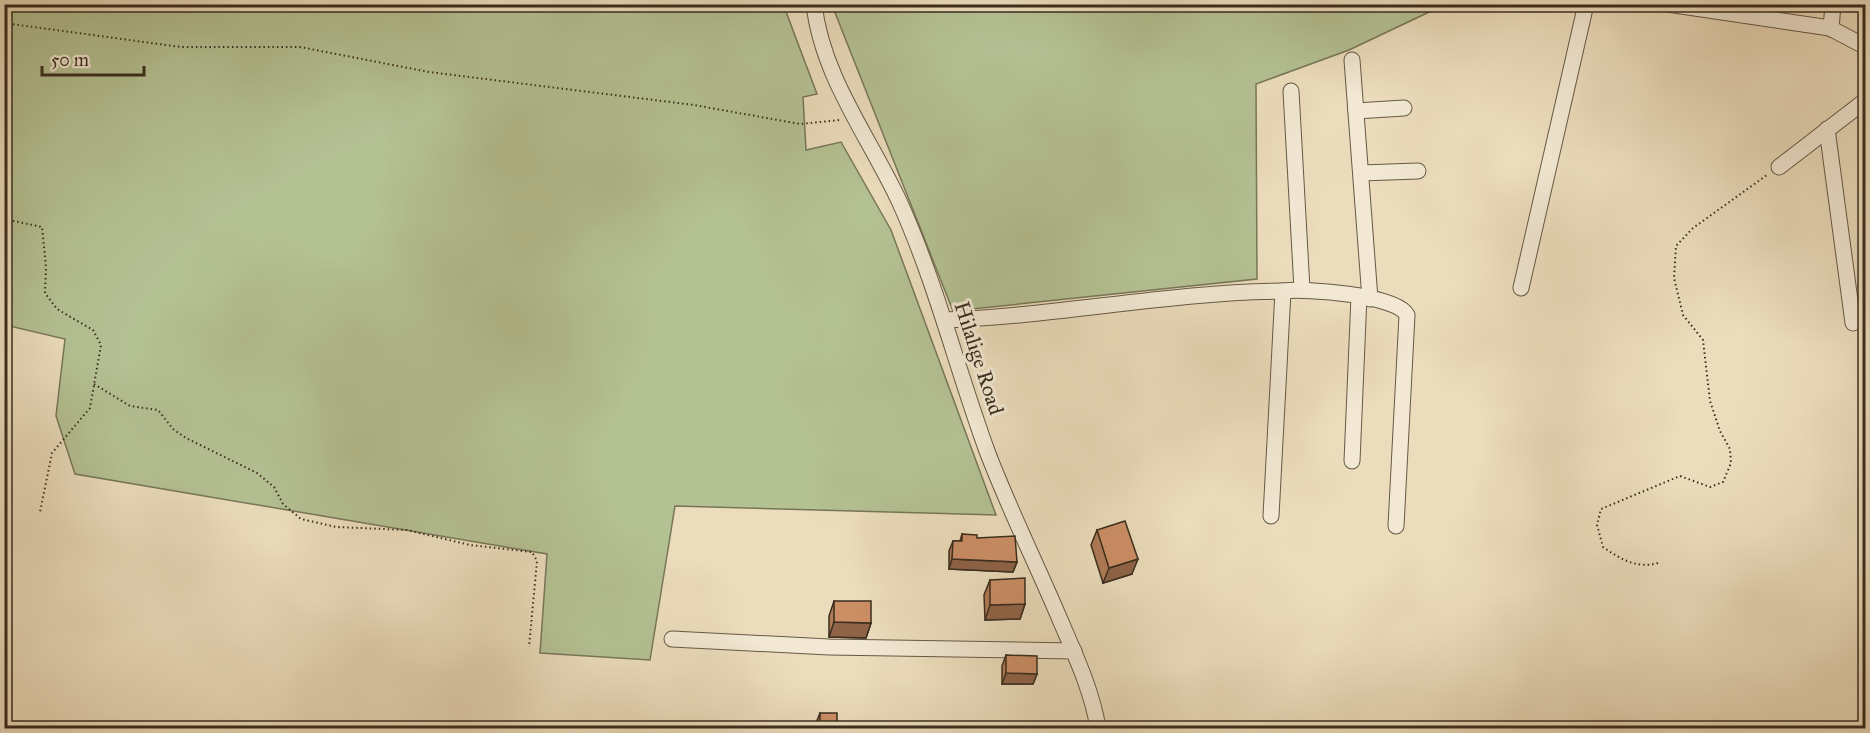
<svg xmlns="http://www.w3.org/2000/svg" width="1870" height="733" font-family="'IM FELL Great Primer',serif">
	<style>
		.green { fill: #b4c193; stroke: #777758; stroke-width: 1.5 }
		.lines { fill: none; stroke-linecap: round; stroke-linejoin: round }
		.minor-casing { stroke: #665945; stroke-width: 17 }
		.path { stroke: #3a2d1e; stroke-width: 2; stroke-dasharray: 1.5 3; stroke-linecap: butt }
		.minor { stroke: #f2e8d3; stroke-width: 15 }
		.wall { fill: #af7a57; stroke: #3a2d1e; stroke-width: 1.5 }
		.shaded-wall { fill: #8e6347; stroke: #3a2d1e; stroke-width: 1.5 }
		.building { fill: #cb8e65; stroke: #3a2d1e; stroke-width: 1.5 }
		.labels { text-anchor: middle; stroke-width: 6; stroke-linejoin: round; paint-order: stroke }
		.street-label { font-size: 21px; fill: #3a2d1e; stroke: #f2e8d3 }
	</style>
	<rect width="100%" height="100%" fill="#ebdcbb"/>
	<filter id="stains"><feTurbulence type="fractalNoise" baseFrequency=".00333" numOctaves="4"/><feColorMatrix values="0 0 0 0 .2 0 0 0 0 .09 0 0 0 0 .02 0 0 0 .5 -.17"/></filter>
	<radialGradient id="worn" r=".72"><stop offset=".6" stop-color="#630" stop-opacity="0"/><stop offset="1" stop-color="#630" stop-opacity=".3"/></radialGradient>
	<g class="green">
		<path d="M5,4L785,5V9L817,94L803,97L806,150L841,142L891,230L996,515L675,506L650,660L540,653L547,554L75,474L56,416L65,339L5,325Z"/>
		<path d="M832,5H1444L1349,50L1256,84L1257,279L953,311Z"/>
	</g>
	<g class="lines">
		<defs>
			<g id="minor">
				<path d="M814,4C822,77 870,138 900,203C936,283 957,369 987,451C1009,509 1037,565 1061,622C1076,657 1092,691 1098,728"/>
				<path d="M1668,4L1830,28L1866,47"/>
				<path d="M1831,29L1833,4"/>
				<path d="M1352,60L1370,299"/>
				<path d="M1291,91L1302,289"/>
				<path d="M1356,111L1404,108"/>
				<path d="M1827,129L1853,323"/>
				<path d="M1779,167L1866,100"/>
				<path d="M1361,173L1418,171"/>
				<path d="M1521,288L1586,4"/>
				<path d="M1283,291C1306,288 1397,295 1407,315L1396,526"/>
				<path d="M945,320C1058,316 1170,292 1283,291L1271,516"/>
				<path d="M1352,461L1359,296"/>
				<path d="M672,639L829,647L1074,651"/>
			</g>
		</defs>
		<use href="#minor" class="minor-casing"/>
		<g class="path">
			<path d="M4,23L181,47H300L429,72L694,105L800,124L840,120"/>
			<path d="M4,219L42,227L46,267L45,293L57,309L93,330L101,345L90,408L52,453L40,512"/>
			<path d="M94,384L130,406L158,410L173,429L186,438L257,473L274,487L283,504L301,519L336,527L407,530L470,545L532,552L537,561L529,647"/>
			<path d="M1658,563C1637,569 1620,559 1603,547L1597,525L1601,509L1680,476L1710,487L1723,482L1731,463L1730,449L1720,431L1710,401L1703,340L1683,315L1674,278L1676,246L1693,228L1767,175"/>
		</g>
		<use href="#minor" class="minor"/>
	</g>
	<g class="wall">
		<path d="M1097,530L1132,574L1103,583L1091,545Z"/>
		<path d="M962,534L977,538L1017,562L1013,572L949,569V551L953,541H960Z"/>
		<path d="M990,580L1025,604L1020,619L985,620L984,595Z"/>
		<path d="M834,601L871,623L866,638L829,637V616Z"/>
		<path d="M1006,655L1037,674L1033,684H1002V666Z"/>
		<path d="M820,713L837,729H816V723Z"/>
	</g>
	<g class="shaded-wall">
		<path d="M952,559L1017,562L1013,572L949,569Z"/>
		<path d="M1138,559L1132,574L1103,583L1109,568Z"/>
		<path d="M1025,604L1020,619L985,620L990,605Z"/>
		<path d="M834,622L871,623L866,638L829,637Z"/>
		<path d="M1006,673L1037,674L1033,684H1002Z"/>
	</g>
	<g class="building">
		<path d="M1125,521L1138,559L1109,568L1097,530Z"/>
		<path d="M962,534L977,535V538L1015,536L1017,562L952,559L953,541H962Z"/>
		<path d="M1025,578V604L990,605V580Z"/>
		<path d="M834,601H871V623L834,622Z"/>
		<path d="M1006,655L1037,656V674L1006,673Z"/>
		<rect x="820" y="713" width="17" height="16"/>
	</g>
	<g class="labels">
		<g class="street-label">
			<text transform="translate(979 358) rotate(72)" y="7">Hilalige Road</text>
		</g>
	</g>
	<rect width="1870" height="733" fill="none" stroke="#ebdcbb" stroke-width="24"/>
	<rect x="6" y="6" width="1858" height="721" fill="none" stroke="#3a2d1e" stroke-width="3"/>
	<rect x="12" y="12" width="1846" height="709" fill="none" stroke="#3a2d1e" stroke-width="1.5"/>
	<path d="M42 66v9h102v-9" fill="none" stroke="#3a2d1e" stroke-width="3"/>
	<text x="51" y="66" font-size="18" fill="#3a2d1e" stroke="#f2e8d3" stroke-width="4.5" paint-order="stroke">50 m</text>
	<rect width="100%" height="100%" filter="url(#stains)"/>
	<rect width="100%" height="100%" fill="url(#worn)"/>
</svg>
